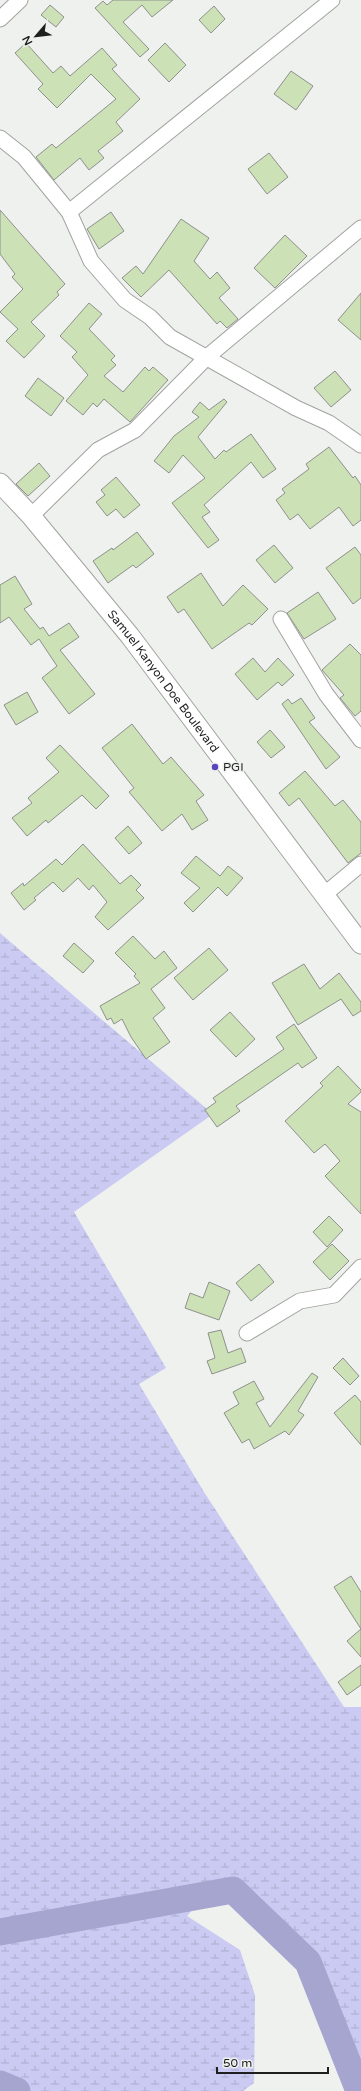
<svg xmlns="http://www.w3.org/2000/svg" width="361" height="2091" font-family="'Varela Round',sans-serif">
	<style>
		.wetland { fill: url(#wetland-marsh) }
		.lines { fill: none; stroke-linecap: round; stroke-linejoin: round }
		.river { stroke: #a6a5cf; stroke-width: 27 }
		.building { fill: #cde1b7; stroke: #8e908d }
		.minor-casing { stroke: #a2a4a1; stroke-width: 17 }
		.tertiary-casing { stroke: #a2a4a1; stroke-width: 21 }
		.minor { stroke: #fff; stroke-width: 15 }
		.tertiary { stroke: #fff; stroke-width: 19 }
		.poi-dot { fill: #5b45bd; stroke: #eff1ee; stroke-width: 1.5 }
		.labels { text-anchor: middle; stroke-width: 3; stroke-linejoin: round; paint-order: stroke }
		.street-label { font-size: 12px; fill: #1e1f1e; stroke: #eff1ee }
		.poi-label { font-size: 12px; fill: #1e1f1e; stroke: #eff1ee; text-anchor: start }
	</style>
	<defs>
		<pattern id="wetland-marsh" width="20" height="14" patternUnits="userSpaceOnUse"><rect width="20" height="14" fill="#cacaf2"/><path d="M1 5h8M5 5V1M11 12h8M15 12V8" fill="none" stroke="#adadcf"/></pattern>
	</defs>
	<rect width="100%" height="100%" fill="#eff1ee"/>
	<path class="wetland" d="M0,933L213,1114L74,1212L166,1368L139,1384L204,1492L344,1707H361V2091H355L282,1933L215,1884L187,1916L240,1950L255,1995L254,2083L243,2091H0Z"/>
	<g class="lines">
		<g class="river">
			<path d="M0,1932L233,1890L308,1962L359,2091"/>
			<path d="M0,2084L17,2091"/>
		</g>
	</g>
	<g class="building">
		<path d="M113,0H173L152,17L142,5L123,22L149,49L140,57L95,8L103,1L107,5Z"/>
		<path d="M50,5L64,17L56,27L41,15Z"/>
		<path d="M214,6L225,19L211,33L199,20Z"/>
		<path d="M26,43L53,73L61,66L70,76L102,48L117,65L112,69L140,99L116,122L123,131L98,151L104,158L89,170L80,158L54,180L36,157L52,144L56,148L116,99L91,74L57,108L38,89L43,84L15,53Z"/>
		<path d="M165,43L186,65L169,82L148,60Z"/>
		<path d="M291,71L313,86L296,110L274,94Z"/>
		<path d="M269,153L288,177L267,194L248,169Z"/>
		<path d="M0,210L65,284L57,292L59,295L31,322L45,336L24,358L6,341L18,329L0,312L23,289L12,277L15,274L0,254Z"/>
		<path d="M111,212L124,231L99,249L87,229Z"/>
		<path d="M181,219L209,238L194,261L210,279L217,272L230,288L219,298L238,319L227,328L220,321L217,324L169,270L141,297L122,278L136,266L143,274Z"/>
		<path d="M285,235L307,256L275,288L254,268Z"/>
		<path d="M361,293V340L338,320Z"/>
		<path d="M89,303L102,314L89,329L115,356L111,360L116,365L104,376L123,392L145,367L149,371L153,367L168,380L130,422L104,399L97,407L93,403L83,415L66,401L88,375L72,357L77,352L60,336Z"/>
		<path d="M335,371L351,390L331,407L314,388Z"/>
		<path d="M38,378L64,398L51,416L25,396Z"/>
		<path d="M224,399L227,402L198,437L215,459L224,450L226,452L251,434L276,469L263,478L251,462L204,505L210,512L202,517L219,540L208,548L172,503L205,478L183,455L169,473L154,461L174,436L199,417L192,412L200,402L209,410Z"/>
		<path d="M329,447L353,478L355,476L361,485V520L353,526L339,507L310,529L298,514L290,520L276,500L285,493L282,489L309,469L306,464Z"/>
		<path d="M39,463L50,476L28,496L16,484Z"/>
		<path d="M116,477L140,505L124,518L116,509L107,516L96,502L105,495L101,490Z"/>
		<path d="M137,532L154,554L136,568L133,565L108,583L93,561L112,548L113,550Z"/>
		<path d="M274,545L293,568L275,583L256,560Z"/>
		<path d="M355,547L361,555V598L353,604L326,568Z"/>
		<path d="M201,573L223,606L243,585L268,609L252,625L249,623L212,649L184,609L178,613L167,597Z"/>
		<path d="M15,576L32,604L24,609L40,629L43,627L49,636L69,623L79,637L60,650L95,694L69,714L42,678L57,666L39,639L31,645L9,617L0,623V585Z"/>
		<path d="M318,592L336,619L304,639L287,613Z"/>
		<path d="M350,644L361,655V711L355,716L340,698L344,695L322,670Z"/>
		<path d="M253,658L265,672L278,658L294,675L282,686L278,682L257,700L235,674Z"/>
		<path d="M27,692L38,712L16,725L4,705Z"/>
		<path d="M301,698L315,718L309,722L340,757L326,769L282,704L288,699L292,704Z"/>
		<path d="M132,724L163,764L171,757L204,795L196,801L208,820L192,830L182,814L162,831L129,792L134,788L102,748Z"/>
		<path d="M270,730L285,747L271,758L257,742Z"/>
		<path d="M60,745L109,796L96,809L82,795L48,823L46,820L27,836L12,818L32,803L28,798L59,772L46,758Z"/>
		<path d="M305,771L335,806L343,800L361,822V853L348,863L299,798L289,806L279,793Z"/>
		<path d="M128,826L142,843L129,854L115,838Z"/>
		<path d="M83,844L120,884L131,875L141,885L136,890L144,898L108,930L95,917L107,902L93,885L89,890L78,878L63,892L53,882L34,898L36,900L24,910L11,893L23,883L24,886L56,859L62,865Z"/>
		<path d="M196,856L220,876L228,866L243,878L227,896L218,887L193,912L184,903L200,888L181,873Z"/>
		<path d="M133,936L155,959L164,951L177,968L151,989L165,1008L153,1018L170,1042L146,1059L131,1037L122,1019L114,1024L111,1018L107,1020L100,1006L140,983L134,976L136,974L115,953Z"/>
		<path d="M74,943L94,961L83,973L63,956Z"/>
		<path d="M209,948L228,970L193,1000L174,978Z"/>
		<path d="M304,964L320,989L339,973L361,1002V1011L353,1016L341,999L298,1025L272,983Z"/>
		<path d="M230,1012L255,1039L236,1057L210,1030Z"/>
		<path d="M294,1024L317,1058L302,1068L298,1063L236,1106L240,1111L217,1127L205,1110L216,1102L213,1098L284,1049L276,1037Z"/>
		<path d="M338,1066L361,1090V1092L348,1104L361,1112V1214L325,1176L340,1161L325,1144L314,1153L285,1121L323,1086L320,1083Z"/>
		<path d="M329,1216L343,1230L327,1247L313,1232Z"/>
		<path d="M332,1244L349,1261L330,1280L313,1262Z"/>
		<path d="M259,1264L274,1282L251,1301L236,1283Z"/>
		<path d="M209,1282L230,1291L219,1320L185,1308L190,1293L203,1298Z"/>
		<path d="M221,1330L228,1353L241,1348L246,1362L212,1374L207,1361L215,1358L208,1333Z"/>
		<path d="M343,1358L359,1376L350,1385L333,1368Z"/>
		<path d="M312,1373L318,1377L298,1411L304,1415L289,1435L285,1431L254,1449L249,1439L242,1443L224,1413L239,1404L233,1392L254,1381L264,1399L256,1403L270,1427Z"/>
		<path d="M355,1395L361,1402V1445L334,1413Z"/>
		<path d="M351,1576L361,1592V1657L347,1641L361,1629L334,1587Z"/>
		<path d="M361,1665V1685L347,1695L338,1682Z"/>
	</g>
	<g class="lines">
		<defs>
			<g id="minor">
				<path d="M0,19L20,0"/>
				<path d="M0,138L24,157L69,212L91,261L125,300L150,317L170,337L296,408L329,423L361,445"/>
				<path d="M69,212L332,0"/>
				<path d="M31,516L98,450L135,430L207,357L361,228"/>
				<path d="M281,619L326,694L361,740"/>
				<path d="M325,894L361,864"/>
				<path d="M247,1333L300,1301L334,1295L361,1267"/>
			</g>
			<g id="tertiary">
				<path id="s1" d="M0,483L31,516L130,636L361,944"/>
			</g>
		</defs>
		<use href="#minor" class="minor-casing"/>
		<use href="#tertiary" class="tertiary-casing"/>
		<use href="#minor" class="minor"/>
		<use href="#tertiary" class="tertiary"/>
	</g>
	<circle class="poi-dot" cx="215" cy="767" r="4"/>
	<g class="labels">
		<g class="street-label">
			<text dy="4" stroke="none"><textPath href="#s1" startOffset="257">Samuel Kanyon Doe Boulevard</textPath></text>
		</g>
		<g class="poi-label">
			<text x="223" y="771">PGI</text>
		</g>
	</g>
	<g transform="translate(36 36) rotate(242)" stroke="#eff1ee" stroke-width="3" paint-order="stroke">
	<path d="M0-3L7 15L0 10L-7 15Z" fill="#1e1f1e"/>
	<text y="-6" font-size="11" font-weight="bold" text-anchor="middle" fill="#1e1f1e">N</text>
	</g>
	<path d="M217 2067v6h111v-6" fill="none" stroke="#1e1f1e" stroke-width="2"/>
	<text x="223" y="2067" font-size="12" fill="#1e1f1e" stroke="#eff1ee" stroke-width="3" paint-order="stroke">50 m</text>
</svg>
